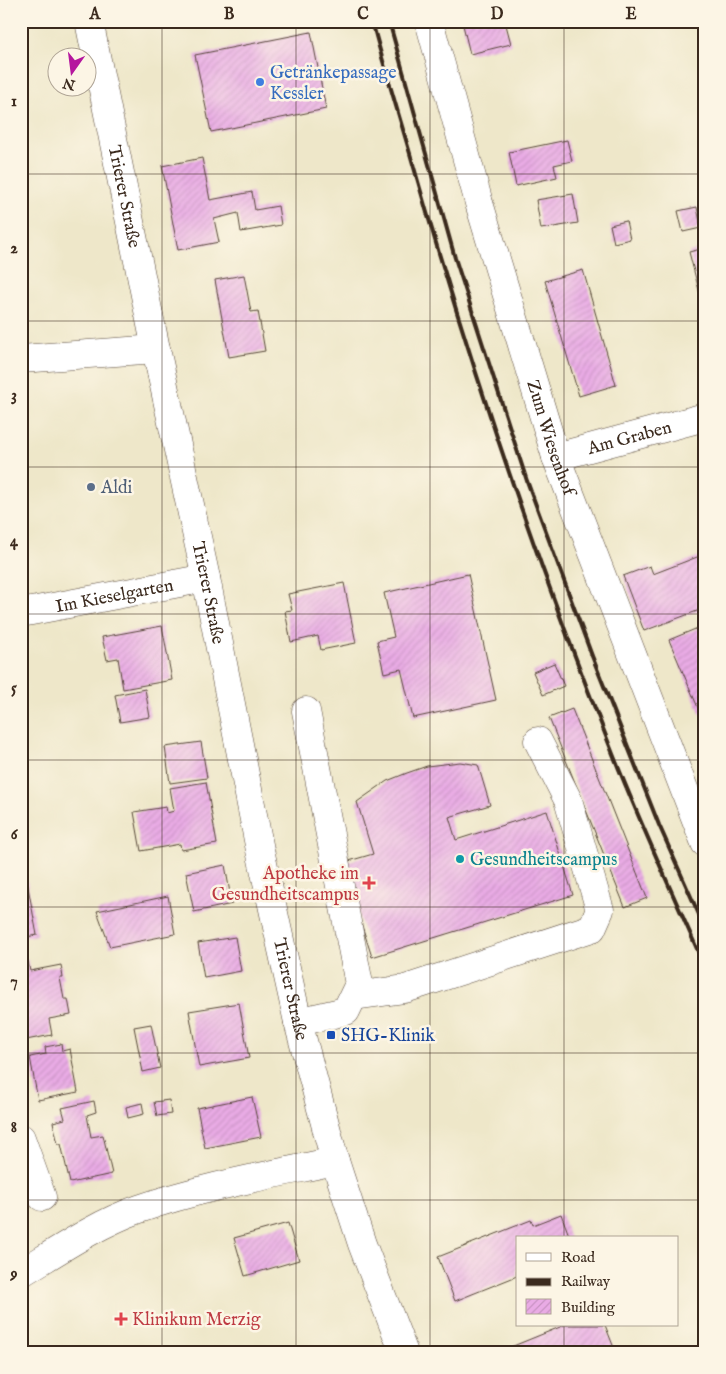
<svg xmlns="http://www.w3.org/2000/svg" width="726" height="1374" font-family="'IM FELL English',serif">
	<style>
		.building { fill: url(#building-hatch) }
		.lines { fill: none; stroke-linecap: round; stroke-linejoin: round }
		.minor-casing { stroke: #564638; stroke-width: 29 }
		.minor { stroke: #fff; stroke-width: 28 }
		.rail { stroke: #3b2a1e; stroke-width: 4 }
		.grid { fill: none; stroke: #3b2a1e; stroke-width: 1; stroke-opacity: 0.55 }
		.shop-dot { fill: #3f7fe0; stroke: #fcf5e5; stroke-width: 2 }
		.service-dot { fill: #5c6f8a; stroke: #fcf5e5; stroke-width: 2 }
		.culture-dot { fill: #0f9aa8; stroke: #fcf5e5; stroke-width: 2 }
		.health-dot { fill: #e0444e; stroke: #fcf5e5; stroke-width: 2 }
		.transit-dot { fill: #1a4fb4; stroke: #fcf5e5; stroke-width: 2 }
		.labels { text-anchor: middle; stroke-width: 5; stroke-linejoin: round; paint-order: stroke }
		.shop-label { font-size: 18px; fill: #366cbe; stroke: #fcf5e5; text-anchor: start }
		.street-label { font-size: 18px; fill: #3b2a1e; stroke: #fcf5e5 }
		.service-label { font-size: 18px; fill: #4e5e75; stroke: #fcf5e5; text-anchor: start }
		.culture-label { font-size: 18px; fill: #0d838f; stroke: #fcf5e5; text-anchor: start }
		.health-label { font-size: 18px; fill: #be3a42; stroke: #fcf5e5; text-anchor: end }
		.transit-label { font-size: 18px; fill: #164399; stroke: #fcf5e5; text-anchor: start }
		.neatline { fill: none; stroke: #3b2a1e; stroke-width: 2 }
		.grid-label { font-size: 16px; text-anchor: middle; font-weight: bold; fill: #3b2a1e }
	</style>
	<defs>
		<pattern id="building-hatch" width="6" height="6" patternUnits="userSpaceOnUse" patternTransform="scale(1.25)"><rect width="6" height="6" fill="#e9abe5"/><path d="M-1 1l2-2M0 6l6-6M5 7l2-2" fill="none" stroke="#c993c4"/></pattern>
	</defs>
	<rect width="100%" height="100%" fill="#fcf5e5"/>
	<filter id="ink" filterUnits="userSpaceOnUse"><feTurbulence type="fractalNoise" baseFrequency=".02" numOctaves="2"/><feDisplacementMap in="SourceGraphic" scale="10" xChannelSelector="R" yChannelSelector="G"/><feConvolveMatrix kernelMatrix="1 2 1 2 8 2 1 2 1" color-interpolation-filters="sRGB"/></filter>
	<filter id="wash" filterUnits="userSpaceOnUse"><feTurbulence type="fractalNoise" baseFrequency=".0096" numOctaves="4" result="noise"/><feDisplacementMap in="SourceGraphic" scale="20" xChannelSelector="R" yChannelSelector="G"/><feGaussianBlur stdDeviation="1.12" result="paint"/><feColorMatrix in="noise" values="0 0 0 0 0 0 0 0 0 0 0 0 0 0 0 0 0 1.4 0 .05"/><feComposite in="paint" operator="in"/></filter>
	<g filter="url(#wash)">
		<rect width="100%" height="100%" fill="#eee7c9"/>
		<g id="blocks">
			<g class="building">
				<path d="M462,21H505L511,44L470,54Z"/>
				<path d="M311,32L326,109L211,132L195,55Z"/>
				<path d="M567,140L572,161L554,165L557,177L516,186L509,152Z"/>
				<path d="M202,158L210,200L252,192L255,210L278,206L281,225L241,232L238,213L214,219L219,242L178,250L162,166Z"/>
				<path d="M573,194L578,223L541,229L536,200Z"/>
				<path d="M697,207L701,228L683,232L678,211Z"/>
				<path d="M626,221L630,239L614,243L610,225Z"/>
				<path d="M705,248V310H704L689,252Z"/>
				<path d="M583,270L616,385L579,396L545,281Z"/>
				<path d="M244,275L251,312L258,311L265,351L229,357L215,280Z"/>
				<path d="M705,554V608L644,631L623,576L650,566L653,574Z"/>
				<path d="M468,574L496,700L413,718L401,669L384,673L377,641L394,637L384,593Z"/>
				<path d="M344,583L356,643L321,650L318,636L291,642L285,611L292,610L288,594Z"/>
				<path d="M705,625V724L669,640Z"/>
				<path d="M162,626L172,680L123,689L118,658L107,660L102,637Z"/>
				<path d="M554,663L564,686L543,695L533,672Z"/>
				<path d="M145,689L150,717L120,722L115,695Z"/>
				<path d="M572,709L647,898L625,907L549,718Z"/>
				<path d="M201,742L207,778L170,783L165,747Z"/>
				<path d="M460,762L478,765L490,805L449,817L456,840L547,811L573,895L372,957L342,863L373,854L357,802L387,781L407,773L427,766Z"/>
				<path d="M206,782L217,844L181,850L180,844L141,851L134,812L166,807L167,813L174,811L170,788Z"/>
				<path d="M225,865L232,904L194,912L186,873Z"/>
				<path d="M25,871L37,935L21,938V872Z"/>
				<path d="M168,896L175,934L110,947L97,911Z"/>
				<path d="M235,937L241,971L204,978L198,943Z"/>
				<path d="M27,958L30,971L61,965L63,978H60L64,999H68L71,1015L49,1019L52,1035L26,1040L23,1024H21V959Z"/>
				<path d="M239,1003L249,1058L199,1067L189,1011Z"/>
				<path d="M151,1024L160,1068L143,1072L134,1027Z"/>
				<path d="M61,1044L62,1051L70,1049L78,1092L38,1100L30,1057L46,1054L45,1047Z"/>
				<path d="M252,1097L261,1137L205,1148L197,1108Z"/>
				<path d="M169,1100L171,1114L157,1116L154,1102Z"/>
				<path d="M94,1101L96,1112L87,1115L91,1137L103,1135L112,1174L70,1183L61,1144H58L53,1122L65,1119L62,1108Z"/>
				<path d="M142,1103L144,1114L128,1118L126,1107Z"/>
				<path d="M561,1214L570,1238H517V1276L455,1301L438,1257L531,1220L533,1225Z"/>
				<path d="M288,1223L299,1260L245,1276L234,1238Z"/>
				<path d="M565,1325H605L616,1353H496Z"/>
			</g>
		</g>
	</g>
	<g filter="url(#ink)">
		<use href="#blocks" fill-opacity="0" stroke="#564638" stroke-width="1"/>
		<g class="lines">
			<defs>
				<g id="minor">
					<path id="s1" d="M89,21L156,349L206,578L260,850L298,1022L335,1161L362,1244L404,1353"/>
					<path id="s2" d="M429,21L479,203L556,457L705,843"/>
					<path d="M21,359L156,349"/>
					<path id="s3" d="M556,457L705,417"/>
					<path id="s4" d="M21,613L206,578"/>
					<path d="M354,996L405,989L592,928L600,910L568,800L538,741"/>
					<path d="M298,1022L346,1011L359,984L306,711"/>
					<path d="M21,1138L42,1197"/>
					<path d="M21,1273C59,1250 97,1224 139,1209C202,1187 270,1175 335,1161"/>
				</g>
			</defs>
			<use href="#minor" class="minor-casing"/>
			<use href="#minor" class="minor"/>
			<g class="rail">
				<path d="M372,21C384,67 398,112 411,157C468,359 535,559 613,754C641,826 674,896 705,967"/>
				<path d="M389,21L455,258L527,481L592,656L659,825L705,928"/>
			</g>
		</g>
	</g>
	<path class="grid" d="M162,21V1353M296,21V1353M430,21V1353M564,21V1238M21,174H705M21,321H705M21,467H705M21,614H705M21,760H705M21,907H705M21,1053H705M21,1200H705M564,1325V1353"/>
	<circle class="shop-dot" cx="260" cy="82" r="5"/>
	<circle class="service-dot" cx="91" cy="487" r="5"/>
	<circle class="culture-dot" cx="460" cy="859" r="5"/>
	<g class="health-dot">
		<path d="M366.5 875.5h5v5h5v5h-5v5h-5v-5h-5v-5h5z"/>
		<path d="M118.5 1311.5h5v5h5v5h-5v5h-5v-5h-5v-5h5z"/>
	</g>
	<rect class="transit-dot" x="326" y="1030" width="10" height="10" rx="2.5"/>
	<g class="labels">
		<g class="shop-label">
			<text x="270" y="78">Getränkepassage<tspan x="270" dy="21">Kessler</tspan></text>
		</g>
		<g class="street-label">
			<text dy="6" stroke="none"><textPath href="#s1" startOffset="179">Trierer Straße</textPath></text>
			<text dy="6" stroke="none"><textPath href="#s2" startOffset="434">Zum Wiesenhof</textPath></text>
			<text dy="6" stroke="none"><textPath href="#s3" startOffset="76">Am Graben</textPath></text>
			<text dy="6" stroke="none"><textPath href="#s1" startOffset="584">Trierer Straße</textPath></text>
			<text dy="6" stroke="none"><textPath href="#s4" startOffset="95">Im Kieselgarten</textPath></text>
			<text dy="6" stroke="none"><textPath href="#s1" startOffset="989">Trierer Straße</textPath></text>
		</g>
		<g class="service-label">
			<text x="101" y="493">Aldi</text>
		</g>
		<g class="culture-label">
			<text x="470" y="865">Gesundheitscampus</text>
		</g>
		<g class="health-label">
			<text x="359" y="879">Apotheke im<tspan x="359" dy="21">Gesundheitscampus</tspan></text>
			<text x="132" y="1325" text-anchor="start">Klinikum Merzig</text>
		</g>
		<g class="transit-label">
			<text x="341" y="1041">SHG-Klinik</text>
		</g>
	</g>
	<rect width="726" height="1374" fill="none" stroke="#fcf5e5" stroke-width="55"/>
	<rect x="516" y="1236" width="162" height="90" fill="#fcf5e5" stroke="#afa495"/>
	<rect x="526" y="1253" width="25" height="8" fill="#ffffff" stroke="#afa495"/>
	<text x="561" y="1262" font-size="15" fill="#3b2a1e">Road</text>
	<rect x="526" y="1278" width="25" height="8" fill="#3b2a1e" stroke="#afa495"/>
	<text x="561" y="1286" font-size="15" fill="#3b2a1e">Railway</text>
	<rect x="526" y="1299" width="25" height="15" fill="url(#building-hatch)" stroke="#afa495"/>
	<text x="561" y="1312" font-size="15" fill="#3b2a1e">Building</text>
	<g transform="translate(72 72) rotate(194)"><circle r="24" fill="#fcf5e5" stroke="#afa495"/>
	<path d="M0-4L9 19L0 12L-9 19Z" fill="#b5179e"/>
	<text y="-8" font-size="14" font-weight="bold" text-anchor="middle" fill="#3b2a1e">N</text>
	</g>
	<rect x="28" y="28" width="670" height="1318" class="neatline"/>
	<g class="grid-label">
		<text x="95" y="19">A</text>
		<text x="229" y="19">B</text>
		<text x="363" y="19">C</text>
		<text x="497" y="19">D</text>
		<text x="631" y="19">E</text>
		<text x="14" y="106">1</text>
		<text x="14" y="253">2</text>
		<text x="14" y="400">3</text>
		<text x="14" y="546">4</text>
		<text x="14" y="693">5</text>
		<text x="14" y="839">6</text>
		<text x="14" y="986">7</text>
		<text x="14" y="1132">8</text>
		<text x="14" y="1279">9</text>
	</g>
</svg>
